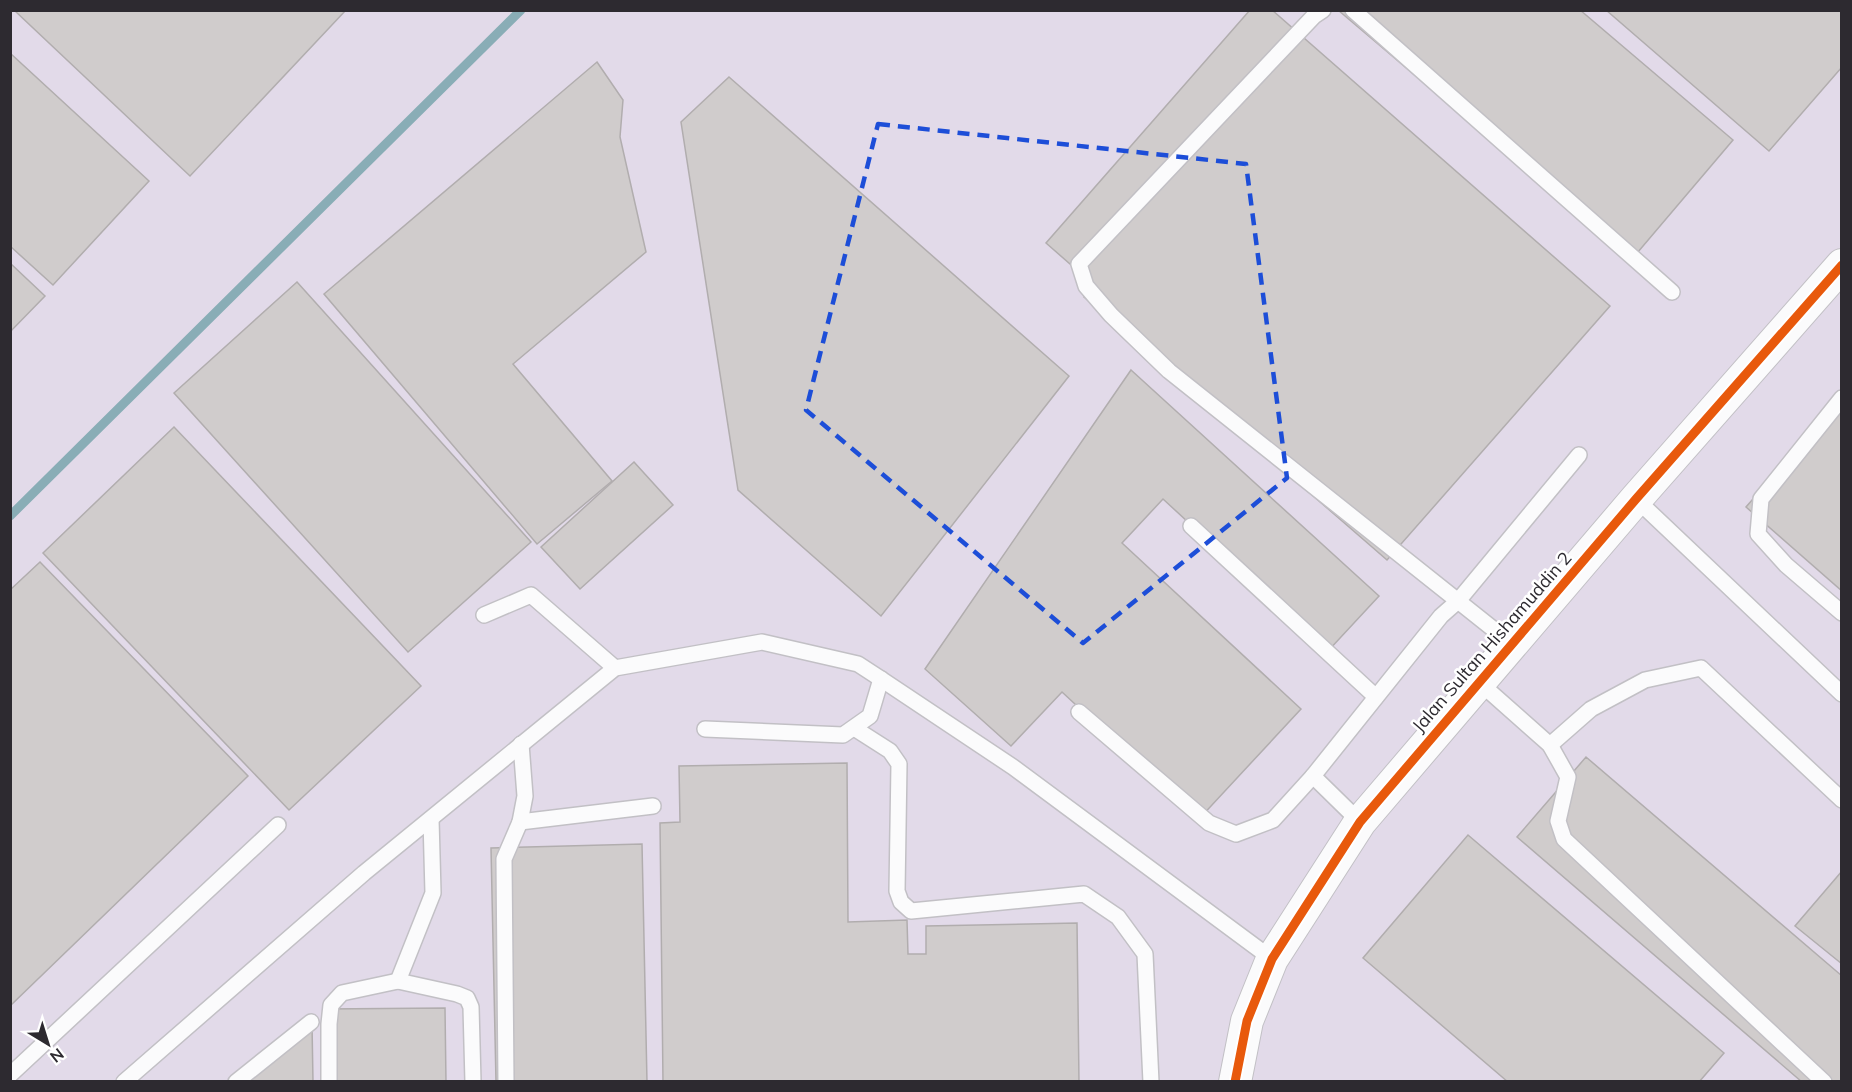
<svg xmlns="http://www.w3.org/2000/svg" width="1852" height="1092" font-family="Mulish,sans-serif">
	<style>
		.built { fill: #e2dae9 }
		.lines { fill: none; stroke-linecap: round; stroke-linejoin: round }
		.stream { stroke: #89adb6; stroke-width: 9 }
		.building { fill: #d0cccc; stroke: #b1adae; stroke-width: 1.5 }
		.service-casing { stroke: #c2c0c5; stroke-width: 18 }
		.minor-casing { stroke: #c2c0c5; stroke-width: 34 }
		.service { stroke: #fbfbfc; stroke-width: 15 }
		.minor { stroke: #fbfbfc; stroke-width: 32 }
		.cycleway-casing { stroke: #fff; stroke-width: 13 }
		.cycleway { stroke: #e8590c; stroke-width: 9 }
		.marked { fill: none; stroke: #1d4ed8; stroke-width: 4.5; stroke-dasharray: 12 8; stroke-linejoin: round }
		.labels { text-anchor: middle; stroke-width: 5; stroke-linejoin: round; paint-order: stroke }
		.street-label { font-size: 18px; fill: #2d2a30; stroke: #fff }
	</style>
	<rect width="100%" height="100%" fill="#e5e2e8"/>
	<rect class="built" x="11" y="11" width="1830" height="1070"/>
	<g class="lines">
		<path class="stream" d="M10,516L521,10"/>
	</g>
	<g class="building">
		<path d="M14,10H346L190,176Z"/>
		<path d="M1250,10H1272L1610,306L1387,560L1084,297L1094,285L1046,243Z"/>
		<path d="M1338,10H1580L1733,140L1632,259Z"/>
		<path d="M1606,10H1842V67L1769,151Z"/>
		<path d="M10,53L149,181L53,285L10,246Z"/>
		<path d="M597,62L623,100L620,137L646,252L513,364L612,481L537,544L324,294Z"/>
		<path d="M729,77L1069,376L881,616L738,490L681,122Z"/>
		<path d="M10,263L45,296L10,332Z"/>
		<path d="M297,282L531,542L408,652L174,393Z"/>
		<path d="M1131,370L1379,596L1328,651L1163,499L1122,543L1301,709L1199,819L1062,692L1011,746L925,669Z"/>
		<path d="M1842,398V591L1746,507Z"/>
		<path d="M174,427L421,686L289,810L43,553Z"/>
		<path d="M634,462L673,505L580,589L541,547Z"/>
		<path d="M40,562L248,776L10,1006V590Z"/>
		<path d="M1586,757L1842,976V1082H1802L1517,837Z"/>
		<path d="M847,763L848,922L907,920L908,954H926V926L1077,923L1079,1082H663L660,823L680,822L679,766Z"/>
		<path d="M1468,835L1724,1053L1699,1082H1508L1363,958Z"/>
		<path d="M642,844L647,1082H496L491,848Z"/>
		<path d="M1842,871V964L1795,926Z"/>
		<path d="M445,1008L446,1082H324V1009Z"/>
		<path d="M312,1024L313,1082H243Z"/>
	</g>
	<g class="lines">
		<defs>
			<g id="service">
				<path d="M1323,10L1314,16L1079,264L1086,286L1111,315L1169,371L1512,644"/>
				<path d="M1353,10L1672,292"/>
				<path d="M1842,398L1761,499L1758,534L1786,565L1842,613"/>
				<path d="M1636,499L1842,694"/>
				<path d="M1191,526L1376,697"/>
				<path d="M484,615L531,595L615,668"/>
				<path d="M1480,683L1550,745L1568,777L1558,821L1564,839L1824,1082"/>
				<path d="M1079,712L1209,823L1236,834L1273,820L1313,776"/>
				<path d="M854,728L890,751L899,764L897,891L901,902L911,911L1084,894L1118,917L1145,954L1151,1082"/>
				<path d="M705,729L843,735L870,716L881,679"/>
				<path d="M1550,745L1591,709L1645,680L1701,668L1842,800"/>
				<path d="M520,822L653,806"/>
				<path d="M1360,822L1313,776L1441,616L1458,601L1579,455"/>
				<path d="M398,981L433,893L431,819"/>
				<path d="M10,1075L278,825"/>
				<path d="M124,1082L364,873L615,668L762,642L858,664L881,679L1013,767L1272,959"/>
				<path d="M236,1082L311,1022"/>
				<path d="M329,1082V1024L331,1005L342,993L398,981L457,994L467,998L471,1007L473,1082"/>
				<path d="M506,1082L504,859L520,822L525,796L521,744"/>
			</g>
			<path id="minor" d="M1235,1082L1247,1021L1272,959L1360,822L1636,499L1842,265"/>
		</defs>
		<use href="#service" class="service-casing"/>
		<use href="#minor" class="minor-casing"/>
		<use href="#service" class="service"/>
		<use href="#minor" class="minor"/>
		<defs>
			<path id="cycleway" d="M1235,1082L1247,1021L1272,959L1360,822L1636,499L1842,265"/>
		</defs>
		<use href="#cycleway" class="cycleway-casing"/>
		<use href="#cycleway" class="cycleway"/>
	</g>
	<path class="marked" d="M878,124L1246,164L1287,478L1083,643L806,410Z"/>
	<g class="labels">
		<g class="street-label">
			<text transform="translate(1492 642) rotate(-49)" y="6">Jalan Sultan Hishamuddin 2</text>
		</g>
	</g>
	<rect width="1852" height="1092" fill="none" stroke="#2d2a30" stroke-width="24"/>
	<g transform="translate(48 1044) rotate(142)" stroke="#ffffff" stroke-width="4.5" paint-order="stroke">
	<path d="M0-4.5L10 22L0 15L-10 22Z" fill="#2d2a30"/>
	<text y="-9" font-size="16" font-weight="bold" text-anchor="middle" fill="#2d2a30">N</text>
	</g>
</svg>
